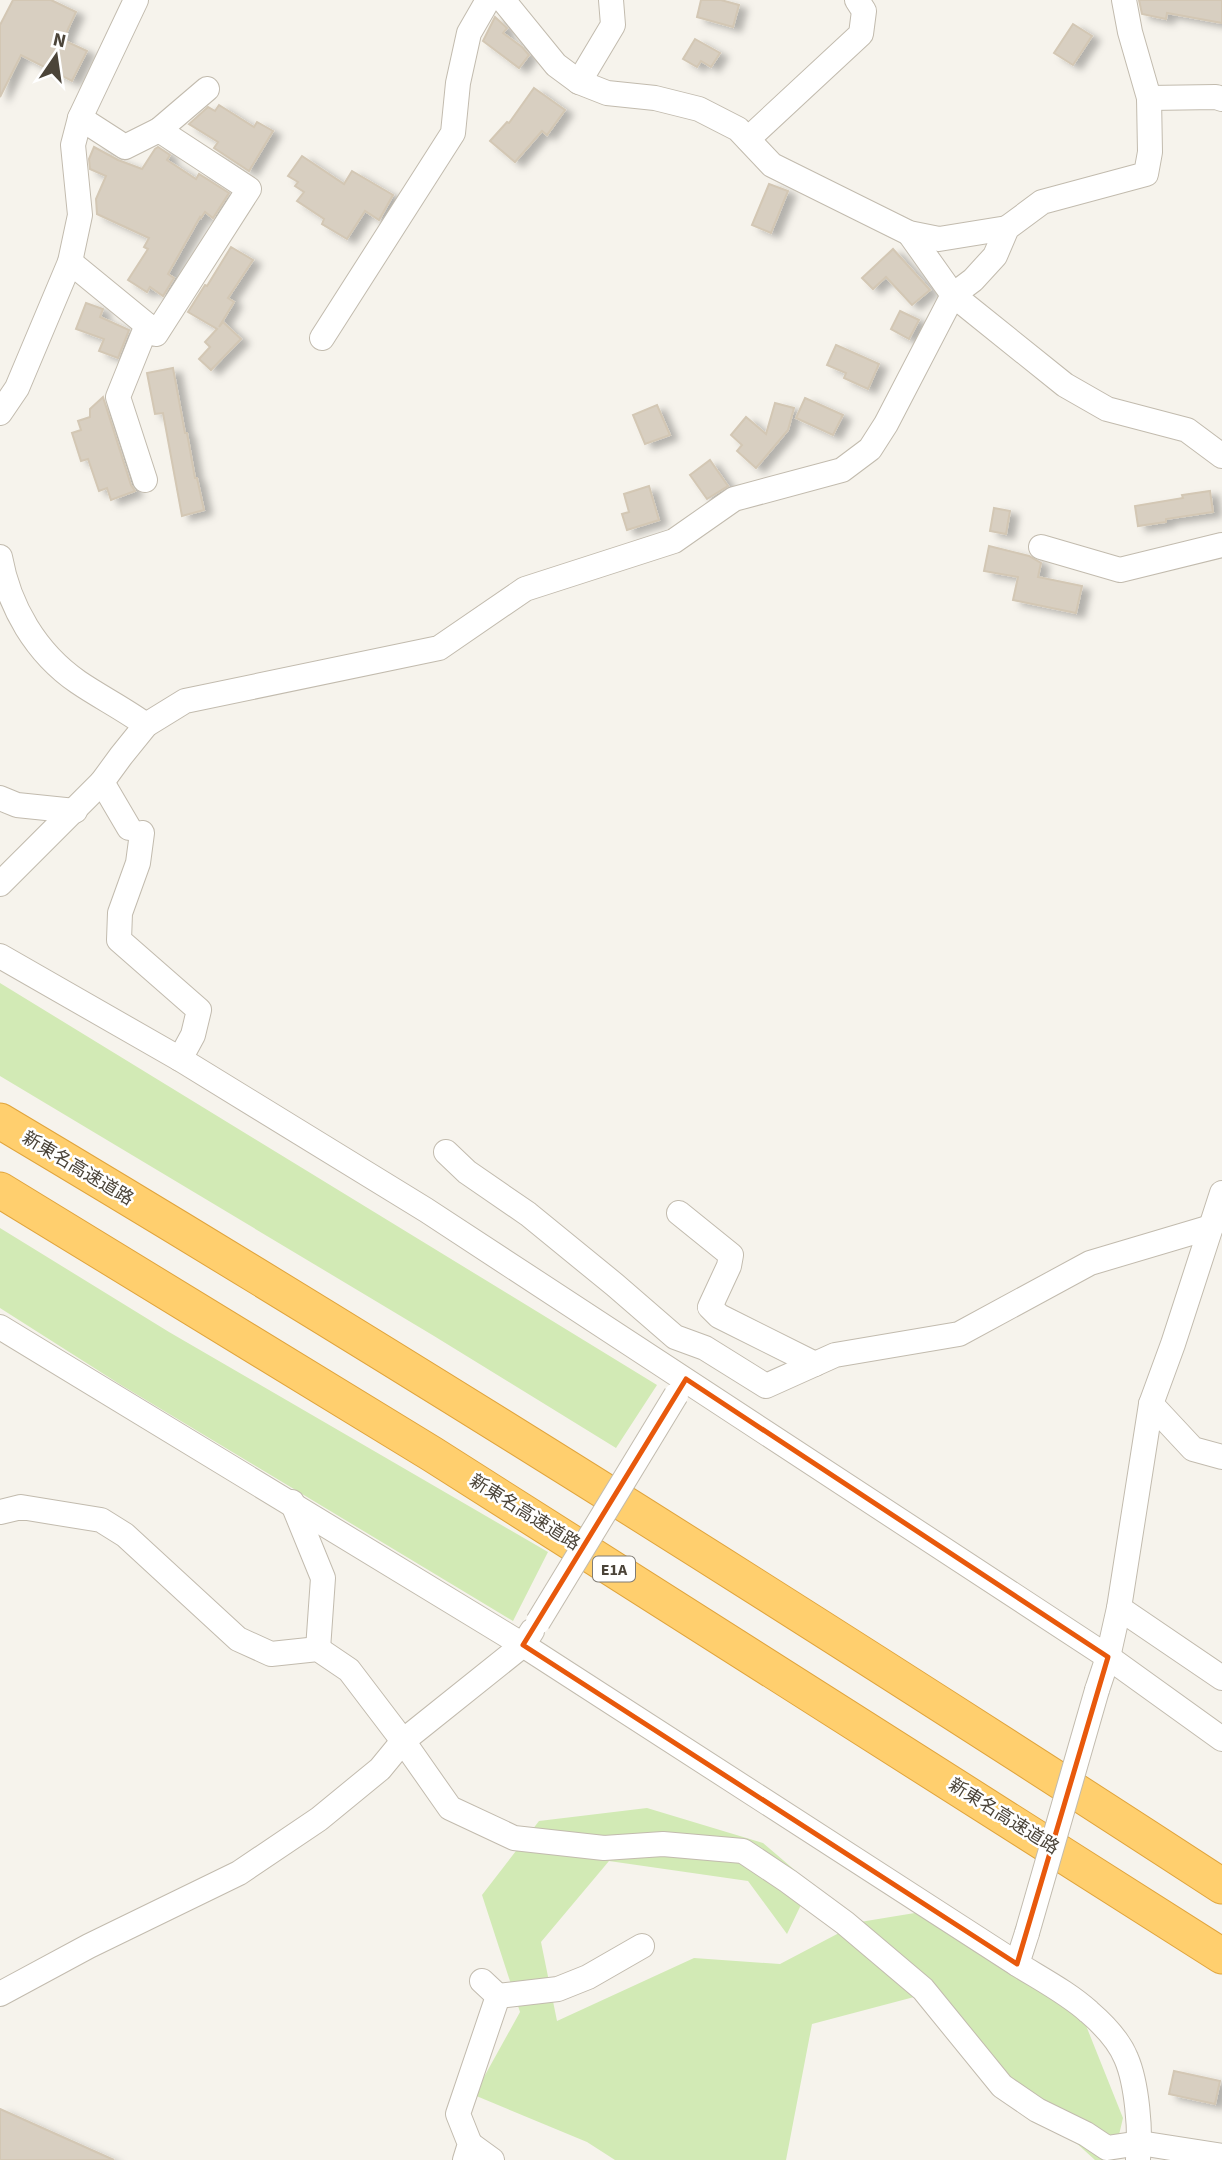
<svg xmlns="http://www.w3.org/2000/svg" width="1222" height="2160" font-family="'Source Sans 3','Noto Sans JP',sans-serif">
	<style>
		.green { fill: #d2eab5 }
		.building { fill: #d8cfc1; stroke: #d3c7b4; stroke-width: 2; filter: url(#shadow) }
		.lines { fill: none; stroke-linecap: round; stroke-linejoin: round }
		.minor-casing { stroke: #c2bbae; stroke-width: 26 }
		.highway-casing { stroke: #e0a43c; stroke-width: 37 }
		.minor { stroke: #fff; stroke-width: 24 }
		.highway { stroke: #ffcf6e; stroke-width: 35 }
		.minor-bridge-casing { stroke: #c2bbae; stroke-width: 26; stroke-linecap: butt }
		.minor-bridge { stroke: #fff; stroke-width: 24 }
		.marked { fill: none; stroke: #e8590c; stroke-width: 5; stroke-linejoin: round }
		.labels { text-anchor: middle; stroke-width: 5; stroke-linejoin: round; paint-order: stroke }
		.shield { fill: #fff; stroke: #817c74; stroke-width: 2 }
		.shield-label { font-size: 16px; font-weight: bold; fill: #4b4439 }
		.street-label { font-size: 18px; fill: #4b4439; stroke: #fff }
	</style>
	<defs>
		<filter id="shadow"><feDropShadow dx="8" dy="4.5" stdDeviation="3.5" flood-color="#0004"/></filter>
	</defs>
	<rect width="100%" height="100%" fill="#f6f3ec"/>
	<g class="green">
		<path d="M0,983L657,1385L616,1448L434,1336L0,1076Z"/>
		<path d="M0,1228L169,1332L548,1552L513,1621L121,1385L0,1308Z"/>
		<path d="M647,1808L763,1843L811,1884L787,1934L748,1881L609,1861L541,1942L557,2021L694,1958L780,1964L860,1922L933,1910L1085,2023L1123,2118L1113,2160H1095L1062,2130L1026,2101L933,1992L812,2024L786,2160H615L587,2142L474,2095L520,2012L482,1895L539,1821Z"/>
	</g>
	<g class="building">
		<path d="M13,0H51L76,12L63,40L87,51L72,81L21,55L0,97V25Z"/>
		<path d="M701,0H721L739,5L733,27L697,17Z"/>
		<path d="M1139,0H1222V23L1167,13L1166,19L1142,14Z"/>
		<path d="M495,17L507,28L503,33L522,47L529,55L519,68L483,41Z"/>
		<path d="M1073,24L1092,36L1073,65L1054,53Z"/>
		<path d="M695,39L720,53L711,67L701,61L697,67L683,59Z"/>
		<path d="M534,88L565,110L547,135L542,131L515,162L490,141L507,122L509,123Z"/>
		<path d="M219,105L254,127L257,122L273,131L249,171L214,148L218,142L189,124L208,107L215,111Z"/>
		<path d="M94,147L118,160L142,169L155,149L158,147L170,155L167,160L196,179L199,174L229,193L213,218L205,212L201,218L200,217L168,274L174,278L163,296L150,287L147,292L128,280L148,249L144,247L149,238L97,214L96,199L106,176L90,169L89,159Z"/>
		<path d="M302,156L344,184L352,171L393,195L379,220L365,211L347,239L322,224L324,219L297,201L304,192L295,186L298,182L288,176Z"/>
		<path d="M769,184L788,191L771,233L752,225Z"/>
		<path d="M231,247L253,260L228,298L234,302L219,327L223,322L241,339L211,370L199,359L210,347L205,342L217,329L188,312L205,285L207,286Z"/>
		<path d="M893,249L930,290L912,305L886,277L873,289L862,278Z"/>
		<path d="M86,303L103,309L100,317L129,330L118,358L99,351L104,339L76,329Z"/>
		<path d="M900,311L919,320L909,339L891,329Z"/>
		<path d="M836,345L879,364L868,389L844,378L846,373L827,365Z"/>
		<path d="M173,368L185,433H187L195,478H197L204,510L182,516L163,413L155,414L147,373Z"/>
		<path d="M103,397L131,485L135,491L111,500L107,488L99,491L88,459L81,461L72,433L81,430L78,421L90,417V409Z"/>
		<path d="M805,398L843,415L833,435L796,418Z"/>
		<path d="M775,403L794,408L788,430L756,468L737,451L742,445L731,435L746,417L766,434Z"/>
		<path d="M657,405L670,435L645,444L633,415Z"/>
		<path d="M710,460L728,486L707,499L690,475Z"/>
		<path d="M649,486L659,520L627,530L622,514L629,512L624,494Z"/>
		<path d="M1210,491L1213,512L1166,519V522L1138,526L1135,506L1183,498L1182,495Z"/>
		<path d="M994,508L1010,511L1006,534L990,531Z"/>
		<path d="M989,546L1029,556L1041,563L1038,577L1082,586L1076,613L1013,600L1018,577L984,571Z"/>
		<path d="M1174,2071L1220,2081L1215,2104L1169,2094Z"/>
		<path d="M0,2109L114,2160H0Z"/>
	</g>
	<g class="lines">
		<defs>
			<g id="minor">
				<path d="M503,0L556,65L579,82L607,93L655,98L699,109L738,129L772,165L909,233L939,239L1007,228"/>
				<path d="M579,82L613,25L611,0"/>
				<path d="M1149,98L1216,97L1222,99"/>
				<path d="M80,118L125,147L159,130L249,189L156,334L147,325L118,397L145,480"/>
				<path d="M159,130L207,89"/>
				<path d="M748,139L861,34L864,11L857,0"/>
				<path d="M909,233L953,295L1065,385L1107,409L1187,430L1222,456"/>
				<path d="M70,262L147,325"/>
				<path d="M322,338L453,133L458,83L469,33L488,0"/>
				<path d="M0,413L17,388L70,262L80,215L73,145L80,118L136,0"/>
				<path d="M1041,547L1120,570L1222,545"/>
				<path d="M0,557C9,607 36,653 78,682C100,697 124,709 146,725"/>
				<path d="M102,782L129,828"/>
				<path d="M0,798L17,805L75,811"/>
				<path d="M142,833L138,863L120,913L119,940L199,1010L193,1035L180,1059"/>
				<path d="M0,884L102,782L121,756L146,725L185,701L439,648L525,589L674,541L734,499L842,470L870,449L886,424L953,295L973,280L995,256L1007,228L1042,202L1146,174L1150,152L1149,98L1130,32L1124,0"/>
				<path d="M0,956L180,1059L426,1210L1108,1657L1222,1739"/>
				<path d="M446,1152L467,1172L528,1214L615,1285L675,1337L705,1348L766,1386L835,1355L959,1334L1090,1263L1211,1227"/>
				<path d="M679,1213L731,1255L729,1266L710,1307L719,1316L815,1364"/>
				<path d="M0,1327L523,1645L1017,1964"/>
				<path d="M1151,1404L1193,1449L1222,1457"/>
				<path d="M292,1502L323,1578L318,1649"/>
				<path d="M0,1512L21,1507L101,1520L125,1535L238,1639L271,1654L318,1649L349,1670L403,1741L450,1808L514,1838L604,1848L663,1844L743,1851L788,1881L845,1923L923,1989L1002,2086L1037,2110L1086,2134L1107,2148L1140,2143L1222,2156"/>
				<path d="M1119,1608L1222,1678"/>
				<path d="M1097,1690L1108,1657L1119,1608L1151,1404L1173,1344L1222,1193"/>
				<path d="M1027,1933L1017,1964C1041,1979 1068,1993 1089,2012C1103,2024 1119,2041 1126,2058C1137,2083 1141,2132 1138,2159"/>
				<path d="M0,1994L89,1946L239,1873L319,1819L380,1769L403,1741L523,1645L532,1631"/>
				<path d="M498,1996L558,1989L588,1977L642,1946"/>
				<path d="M470,2144L492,2160"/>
				<path d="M465,2160L470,2144L458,2114L498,1996L482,1981"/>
			</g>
			<g id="highway">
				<path d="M0,1121C413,1367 819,1624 1222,1886"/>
				<path d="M0,1190L432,1454L1222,1956"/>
			</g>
		</defs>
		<use href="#minor" class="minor-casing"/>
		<use href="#highway" class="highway-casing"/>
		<use href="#minor" class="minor"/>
		<use href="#highway" class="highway"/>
		<defs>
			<g id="minor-bridge">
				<path d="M538,1622L676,1395"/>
				<path d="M1027,1933L1097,1690"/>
			</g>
		</defs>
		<use href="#minor-bridge" class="minor-bridge-casing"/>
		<use href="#minor-bridge" class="minor-bridge"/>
	</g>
	<path class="marked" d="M686,1379L1108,1657L1017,1964L523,1645Z"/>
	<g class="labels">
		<rect class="shield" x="593" y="1556.5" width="42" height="25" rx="5"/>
		<g class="shield-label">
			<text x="614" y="1575">E1A</text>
		</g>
		<g class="street-label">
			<text transform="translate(78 1168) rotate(31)" y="6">新東名高速道路</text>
			<text transform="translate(525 1512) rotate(32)" y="6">新東名高速道路</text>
			<text transform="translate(1004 1816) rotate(32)" y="6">新東名高速道路</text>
		</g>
	</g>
	<g transform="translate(56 56) rotate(13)" stroke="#ffffff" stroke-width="5" paint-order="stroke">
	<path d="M0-5L12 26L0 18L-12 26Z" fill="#4b4439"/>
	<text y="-10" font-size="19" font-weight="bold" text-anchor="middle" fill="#4b4439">N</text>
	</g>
</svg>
